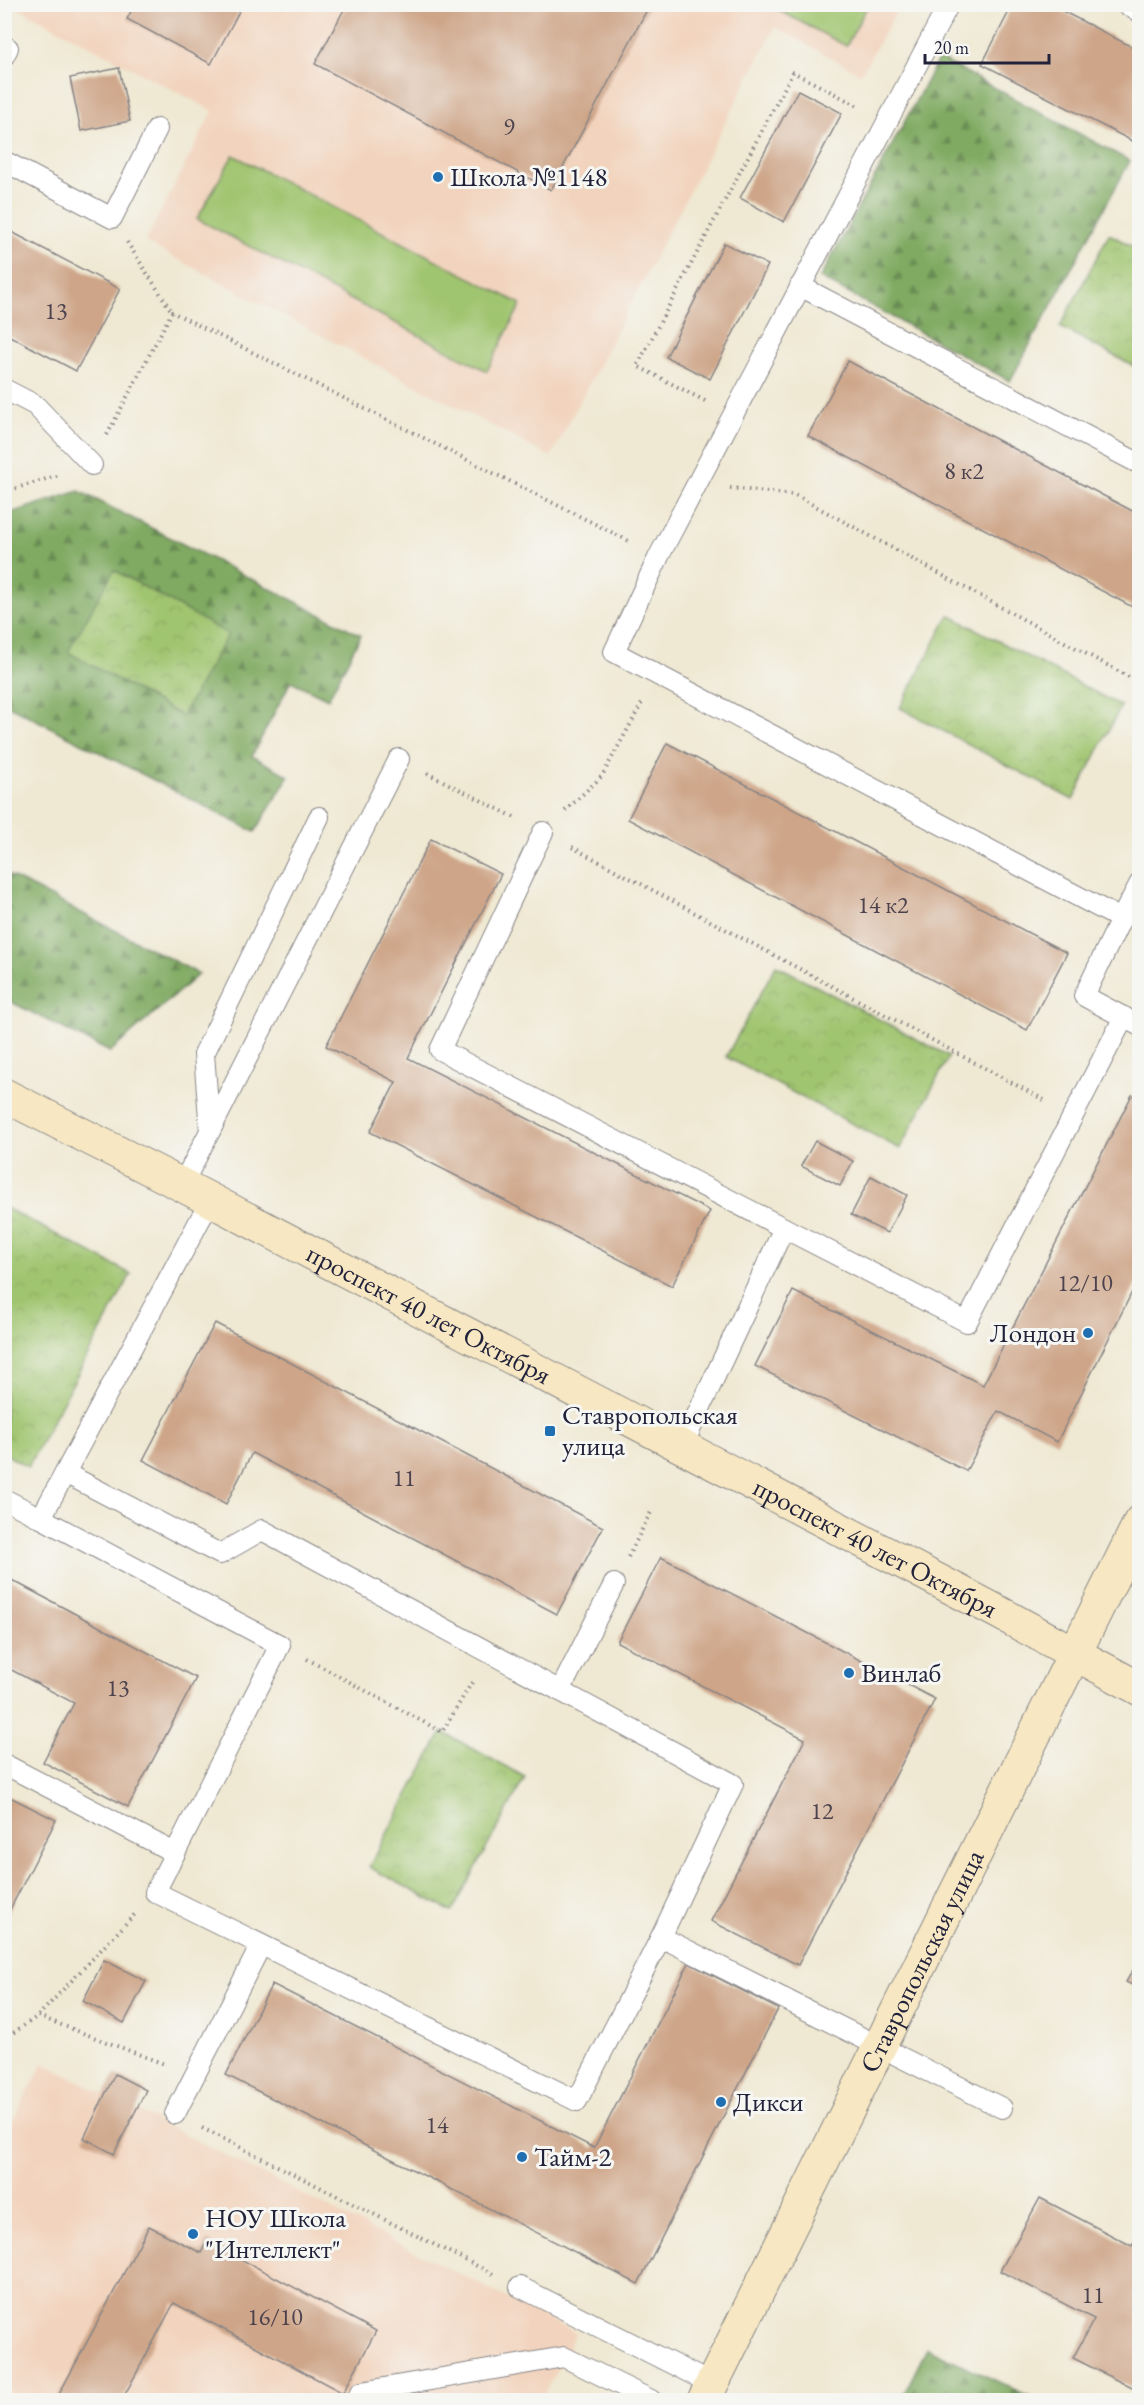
<svg xmlns="http://www.w3.org/2000/svg" width="1144" height="2405" font-family="'EB Garamond',serif">
	<style>
		.built { fill: #f2d4be }
		.forest { fill: url(#forest-firs); stroke: #51664e; stroke-width: 1.5 }
		.park { fill: url(#park-crowns); stroke: #617456; stroke-width: 1.5 }
		.pitch { fill: #a0c570; stroke: #617456; stroke-width: 1.5 }
		.building { fill: #cea588 }
		.lines { fill: none; stroke-linecap: round; stroke-linejoin: round }
		.lane-casing { stroke: #888586; stroke-width: 22 }
		.secondary-casing { stroke: #888586; stroke-width: 35 }
		.path { stroke: #888586; stroke-width: 4; stroke-dasharray: 1.5 4.5; stroke-linecap: butt }
		.lane { stroke: #fff; stroke-width: 20 }
		.secondary { stroke: #f7e8c3; stroke-width: 33 }
		.poi-dot { fill: #1f6fb2; stroke: #f6f6f2; stroke-width: 2 }
		.labels { text-anchor: middle; stroke-width: 6; stroke-linejoin: round; paint-order: stroke }
		.number-label { font-size: 24px; fill: #4d434e }
		.poi-label { font-size: 27px; fill: #22223b; stroke: #f6f6f2; text-anchor: start }
		.street-label { font-size: 27px; fill: #22223b; stroke: #f6f6f2 }
	</style>
	<defs>
		<pattern id="forest-firs" width="22" height="20" patternUnits="userSpaceOnUse" patternTransform="scale(1.5)"><rect width="22" height="20" fill="#80aa62"/><path d="M5 1l3.5 6h-7zM16 11l3.5 6h-7z" fill="#688a52"/></pattern>
		<pattern id="park-crowns" width="20" height="18" patternUnits="userSpaceOnUse" patternTransform="scale(1.5)"><rect width="20" height="18" fill="#a0c570"/><path d="M2 6a3 3 0 1 1 6 0M12 15a3 3 0 1 1 6 0" fill="none" stroke="#8aa962"/></pattern>
	</defs>
	<rect width="100%" height="100%" fill="#f6f6f2"/>
	<filter id="ink" filterUnits="userSpaceOnUse"><feTurbulence type="fractalNoise" baseFrequency=".0167" numOctaves="2"/><feDisplacementMap in="SourceGraphic" scale="12" xChannelSelector="R" yChannelSelector="G"/><feConvolveMatrix kernelMatrix="1 2 1 2 8 2 1 2 1" color-interpolation-filters="sRGB"/></filter>
	<filter id="wash" filterUnits="userSpaceOnUse"><feTurbulence type="fractalNoise" baseFrequency=".008" numOctaves="4" result="noise"/><feDisplacementMap in="SourceGraphic" scale="24" xChannelSelector="R" yChannelSelector="G"/><feGaussianBlur stdDeviation="1.35" result="paint"/><feColorMatrix in="noise" values="0 0 0 0 0 0 0 0 0 0 0 0 0 0 0 0 0 1.4 0 .05"/><feComposite in="paint" operator="in"/></filter>
	<g filter="url(#wash)">
		<rect width="100%" height="100%" fill="#efe8d2"/>
		<g class="built">
			<path d="M12,5H900L861,74L775,27L551,457L145,242L213,111Z"/>
			<path d="M43,2063L576,2333L541,2400H5V2136Z"/>
		</g>
		<g class="forest">
			<path d="M939,58L1130,161L1010,381L820,278Z"/>
			<path d="M79,491L361,635L328,699L291,681L252,756L289,776L255,832L5,704L4,515Z"/>
			<path d="M4,873H5L199,974L110,1052L5,999Z"/>
			<path d="M927,2348L1037,2400H901Z"/>
		</g>
		<g class="park">
			<path d="M1109,234L1139,250V369L1060,327Z"/>
			<path d="M114,570L228,634L182,716L68,652Z"/>
			<path d="M949,615L1121,706L1073,800L900,708Z"/>
			<path d="M776,965L949,1056L900,1149L726,1057Z"/>
			<path d="M4,1207L131,1274L28,1467L5,1454Z"/>
			<path d="M442,1732L525,1777L452,1912L369,1867Z"/>
		</g>
		<g class="pitch">
			<path d="M769,5H868L846,46Z"/>
			<path d="M233,155L521,304L487,371L197,219Z"/>
		</g>
		<g id="blocks">
			<g class="building">
				<path d="M135,4H243L211,64L127,19Z"/>
				<path d="M347,4H650L551,190L315,64Z"/>
				<path d="M1013,4H1049L1140,51V145L982,64Z"/>
				<path d="M119,68L130,121L81,131L70,78Z"/>
				<path d="M798,90L842,113L784,222L740,198Z"/>
				<path d="M4,228L120,289L76,371L4,333Z"/>
				<path d="M724,243L768,265L710,379L666,357Z"/>
				<path d="M848,361L1140,515V611L808,436Z"/>
				<path d="M667,743L1067,953L1027,1030L628,819Z"/>
				<path d="M431,839L501,874L408,1058L710,1211L672,1286L370,1132L396,1082L326,1046Z"/>
				<path d="M1132,1095L1140,1099V1276L1057,1442L998,1411L966,1471L755,1366L793,1291L983,1385Z"/>
				<path d="M815,1141L853,1161L840,1186L801,1166Z"/>
				<path d="M871,1176L907,1195L887,1233L851,1215Z"/>
				<path d="M215,1323L603,1527L557,1614L252,1453L226,1504L143,1460Z"/>
				<path d="M661,1557L935,1699L798,1965L711,1921L805,1739L617,1642Z"/>
				<path d="M4,1576L196,1678L128,1807L43,1762L74,1703L4,1666Z"/>
				<path d="M4,1794L56,1820L4,1921Z"/>
				<path d="M1140,1958V1989L1126,1982Z"/>
				<path d="M104,1960L146,1981L124,2023L83,2001Z"/>
				<path d="M689,1963L778,2009L638,2284L226,2075L272,1984L594,2148Z"/>
				<path d="M115,2074L146,2090L114,2154L84,2138Z"/>
				<path d="M1040,2198L1132,2246L1140,2231V2392L1073,2358L1094,2319L1000,2271Z"/>
				<path d="M149,2226L201,2253L207,2241L376,2331L343,2393L174,2303L122,2400H56Z"/>
			</g>
		</g>
	</g>
	<g filter="url(#ink)">
		<use href="#blocks" fill-opacity="0" stroke="#888586" stroke-width="1.5"/>
		<g class="lines">
			<defs>
				<g id="lane">
					<path d="M949,4L659,556L614,652L1121,919L1084,996L1140,1026"/>
					<path d="M1125,4L1140,12"/>
					<path d="M4,56L8,48"/>
					<path d="M4,161L112,218L157,129"/>
					<path d="M800,286L1140,464"/>
					<path d="M4,389L35,405L92,465"/>
					<path d="M543,832L440,1050L784,1228L682,1447"/>
					<path d="M1121,919L1140,883"/>
					<path d="M210,1131L399,759"/>
					<path d="M182,1185L210,1131L204,1054L319,817"/>
					<path d="M784,1228L967,1322L1124,1017"/>
					<path d="M65,1473L220,1554L262,1530L733,1784L661,1937"/>
					<path d="M4,1499L41,1518L210,1201"/>
					<path d="M41,1518L280,1645L175,1853"/>
					<path d="M560,1691L614,1584"/>
					<path d="M4,1764L175,1853L155,1892L577,2101L661,1937L1002,2108"/>
					<path d="M175,2114L261,1945"/>
					<path d="M520,2287L712,2384"/>
					<path d="M356,2400L361,2392L564,2357L651,2400"/>
				</g>
				<g id="secondary">
					<path id="s1" d="M4,1095L182,1185L998,1612L1140,1689"/>
					<path id="s2" d="M704,2400L1140,1522"/>
				</g>
			</defs>
			<use href="#lane" class="lane-casing"/>
			<use href="#secondary" class="secondary-casing"/>
			<g class="path">
				<path d="M127,242L172,312"/>
				<path d="M705,401L637,366L793,72L860,107"/>
				<path d="M107,435L172,312L631,542"/>
				<path d="M730,488L795,495L1140,683"/>
				<path d="M4,492L59,475"/>
				<path d="M427,773L514,817"/>
				<path d="M565,811L602,776L642,703"/>
				<path d="M572,847L1046,1101"/>
				<path d="M628,1557L651,1512"/>
				<path d="M307,1659L442,1732L474,1679"/>
				<path d="M38,2016L167,2065"/>
				<path d="M4,2048L13,2033L38,2016L135,1914"/>
				<path d="M202,2128L493,2274"/>
			</g>
			<use href="#lane" class="lane"/>
			<use href="#secondary" class="secondary"/>
		</g>
	</g>
	<g class="poi-dot">
		<circle cx="438" cy="177" r="6"/>
		<circle cx="1088" cy="1333" r="6"/>
		<rect x="544" y="1425" width="12" height="12" rx="3"/>
		<circle cx="849" cy="1673" r="6"/>
		<circle cx="721" cy="2102" r="6"/>
		<circle cx="522" cy="2157" r="6"/>
		<circle cx="193" cy="2234" r="6"/>
	</g>
	<g class="labels">
		<g class="number-label">
			<text x="509" y="135">9</text>
			<text x="56" y="319">13</text>
			<text x="964" y="479">8 к2</text>
			<text x="883" y="913">14 к2</text>
			<text x="1085" y="1291">12/10</text>
			<text x="404" y="1486">11</text>
			<text x="118" y="1696">13</text>
			<text x="822" y="1819">12</text>
			<text x="437" y="2133">14</text>
			<text x="1093" y="2303">11</text>
			<text x="275" y="2325">16/10</text>
		</g>
		<g class="poi-label">
			<text x="450" y="186">Школа №1148</text>
			<text x="1076" y="1342" text-anchor="end">Лондон</text>
			<text x="562" y="1424">Ставропольская<tspan x="562" dy="31">улица</tspan></text>
			<text x="861" y="1682">Винлаб</text>
			<text x="733" y="2111">Дикси</text>
			<text x="534" y="2166">Тайм-2</text>
			<text x="205" y="2227">НОУ Школа<tspan x="205" dy="31">"Интеллект"</tspan></text>
		</g>
		<g class="street-label">
			<text dy="9" stroke="none"><textPath href="#s1" startOffset="478">проспект 40 лет Октября</textPath></text>
			<text dy="9" stroke="none"><textPath href="#s1" startOffset="982">проспект 40 лет Октября</textPath></text>
			<text dy="9" stroke="none"><textPath href="#s2" startOffset="490">Ставропольская улица</textPath></text>
		</g>
	</g>
	<rect width="1144" height="2405" fill="none" stroke="#f6f6f2" stroke-width="24"/>
	<path d="M925 54v9h124v-9" fill="none" stroke="#22223b" stroke-width="3"/>
	<text x="934" y="54" font-size="18" fill="#22223b" stroke="#f6f6f2" stroke-width="4.5" paint-order="stroke">20 m</text>
</svg>
